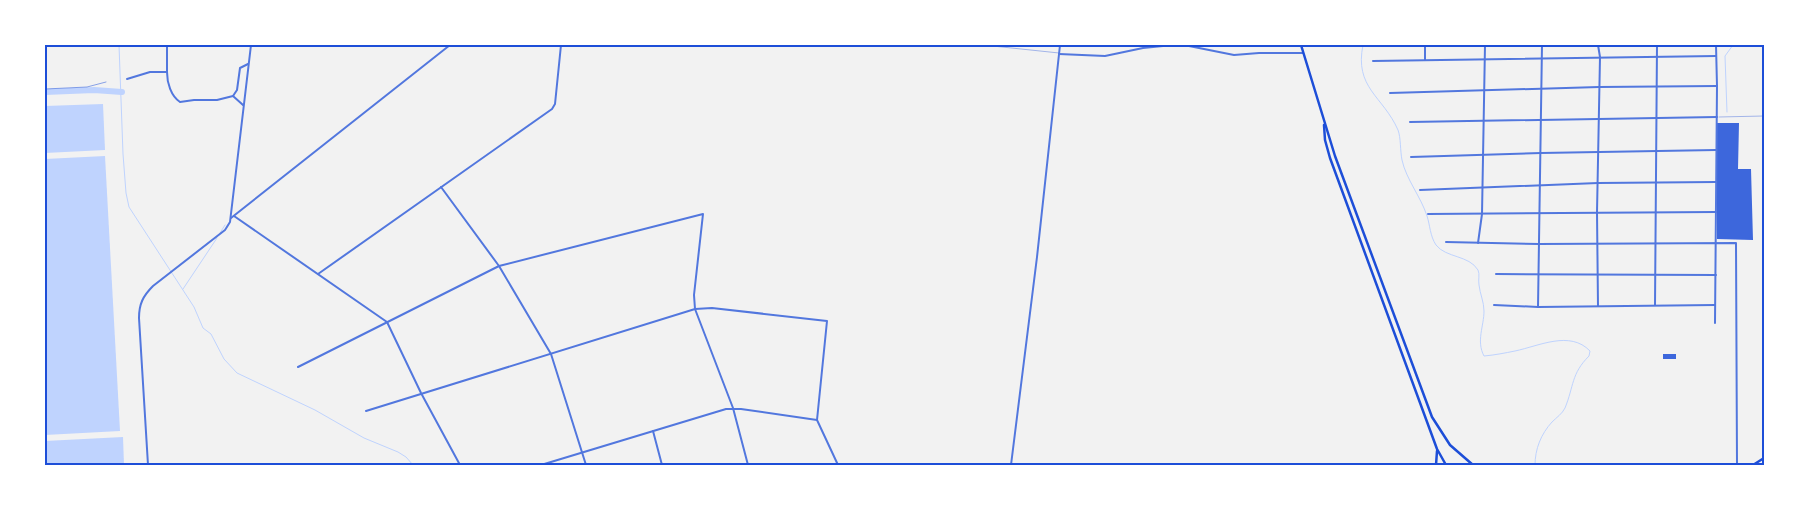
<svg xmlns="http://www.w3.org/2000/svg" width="1809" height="510" font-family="Roboto,sans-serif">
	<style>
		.water { fill: #bfd3fe }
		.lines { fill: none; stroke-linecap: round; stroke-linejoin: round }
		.stream { stroke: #bfd3fe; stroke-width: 1 }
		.river { stroke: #bfd3fe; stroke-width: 6 }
		.building { fill: #3d67dc }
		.path { stroke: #1d4ed8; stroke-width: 0.5 }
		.service { stroke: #5277de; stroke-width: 0.5 }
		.minor { stroke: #5277de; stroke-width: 2 }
		.tertiary { stroke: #5277de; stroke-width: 2 }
		.primary { stroke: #1d4ed8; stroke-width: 2.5 }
		.neatline { fill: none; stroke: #1d4ed8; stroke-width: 2 }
	</style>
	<rect width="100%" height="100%" fill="#f2f2f2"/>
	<g class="water">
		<path d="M103,104L105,150L45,153V106Z"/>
		<path d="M105,156L120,431L45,435V159Z"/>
		<path d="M123,437L124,465H45V441Z"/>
	</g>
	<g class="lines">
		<g class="stream">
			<path d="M119,45L123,154L126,193L129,207L194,307L203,328L211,334L224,359L237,373L315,410L364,438L398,452L406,457L413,465"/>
			<path d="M1363,45C1354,88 1383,96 1398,130C1401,138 1400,150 1402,160C1406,179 1421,197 1427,216C1430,225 1430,236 1436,245C1446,258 1469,255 1478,270C1480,274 1478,280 1479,285C1480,294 1484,302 1484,311C1484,326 1476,341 1484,356C1495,355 1505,353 1515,351C1539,346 1570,330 1590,351L1589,356C1571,374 1574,386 1565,408C1562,414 1557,417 1552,422C1541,434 1535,449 1535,465"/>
			<path d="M1727,112L1725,56L1733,45"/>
			<path d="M220,233L225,225"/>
			<path d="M183,289L217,238"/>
		</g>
		<path class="river" d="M45,92L94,90L122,92"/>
	</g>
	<g class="building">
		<path d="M1717,123H1739L1738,169H1751L1753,240L1717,239Z"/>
		<rect x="1663" y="354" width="13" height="5"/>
	</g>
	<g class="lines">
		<path class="path" d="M45,89L87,87L106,82"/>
		<g class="service">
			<path d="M983,45L1059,53"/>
			<path d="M1719,117L1764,116"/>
		</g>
		<g class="minor">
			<path d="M1184,45L1234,55L1259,53H1303"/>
			<path d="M1425,45V60"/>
			<path d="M1598,45L1600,57L1597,212L1598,306"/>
			<path d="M1059,54L1105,56L1143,48L1173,45"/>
			<path d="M1373,61L1716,56"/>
			<path d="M167,72C167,83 171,96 180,102L194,100H217L233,96L237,90L240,68L248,64"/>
			<path d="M127,79L150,72H167V45"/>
			<path d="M1390,93L1599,87L1717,86"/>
			<path d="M233,96L243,105"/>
			<path d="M1410,122L1717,117"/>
			<path d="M1411,157L1541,153L1716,150"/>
			<path d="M441,187L499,266L551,354L586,465"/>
			<path d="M1420,190L1598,183L1716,182"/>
			<path d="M1428,214L1716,212"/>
			<path d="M234,216L387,322L421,393L460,465"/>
			<path d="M231,218L450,45"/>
			<path d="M1446,242L1539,244L1736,243L1737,465"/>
			<path d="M1478,243L1482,214L1485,45"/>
			<path d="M318,274L552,109L555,104L561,45"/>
			<path d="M1496,274L1716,275"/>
			<path d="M1494,305L1538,307L1715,305"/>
			<path d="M1655,305L1657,45"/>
			<path d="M1538,307L1542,45"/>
			<path d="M1715,323L1717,86L1716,45"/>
			<path d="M298,367L499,266L703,214L694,295L695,309L733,408L748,465"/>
			<path d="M366,411L695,309L712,308L827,321L817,420L838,465"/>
			<path d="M653,431L662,465"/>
			<path d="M541,465L726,409H741L817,420"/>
		</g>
		<g class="tertiary">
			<path d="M148,465L139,318C139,304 143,296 153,286L225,230L230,222L251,45"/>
			<path d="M1011,465L1037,257L1060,45"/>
		</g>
		<g class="primary">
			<path d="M1301,45L1335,156L1432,417L1450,445L1473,465"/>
			<path d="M1324,125L1325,140L1330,158L1437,449L1446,465"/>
			<path d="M1436,465L1437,451"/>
			<path d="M1453,465H1466"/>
			<path d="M1753,465L1764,458"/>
		</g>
	</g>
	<rect width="1809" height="510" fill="none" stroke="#ffffff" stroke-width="92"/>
	<rect x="46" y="46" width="1717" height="418" class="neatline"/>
</svg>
